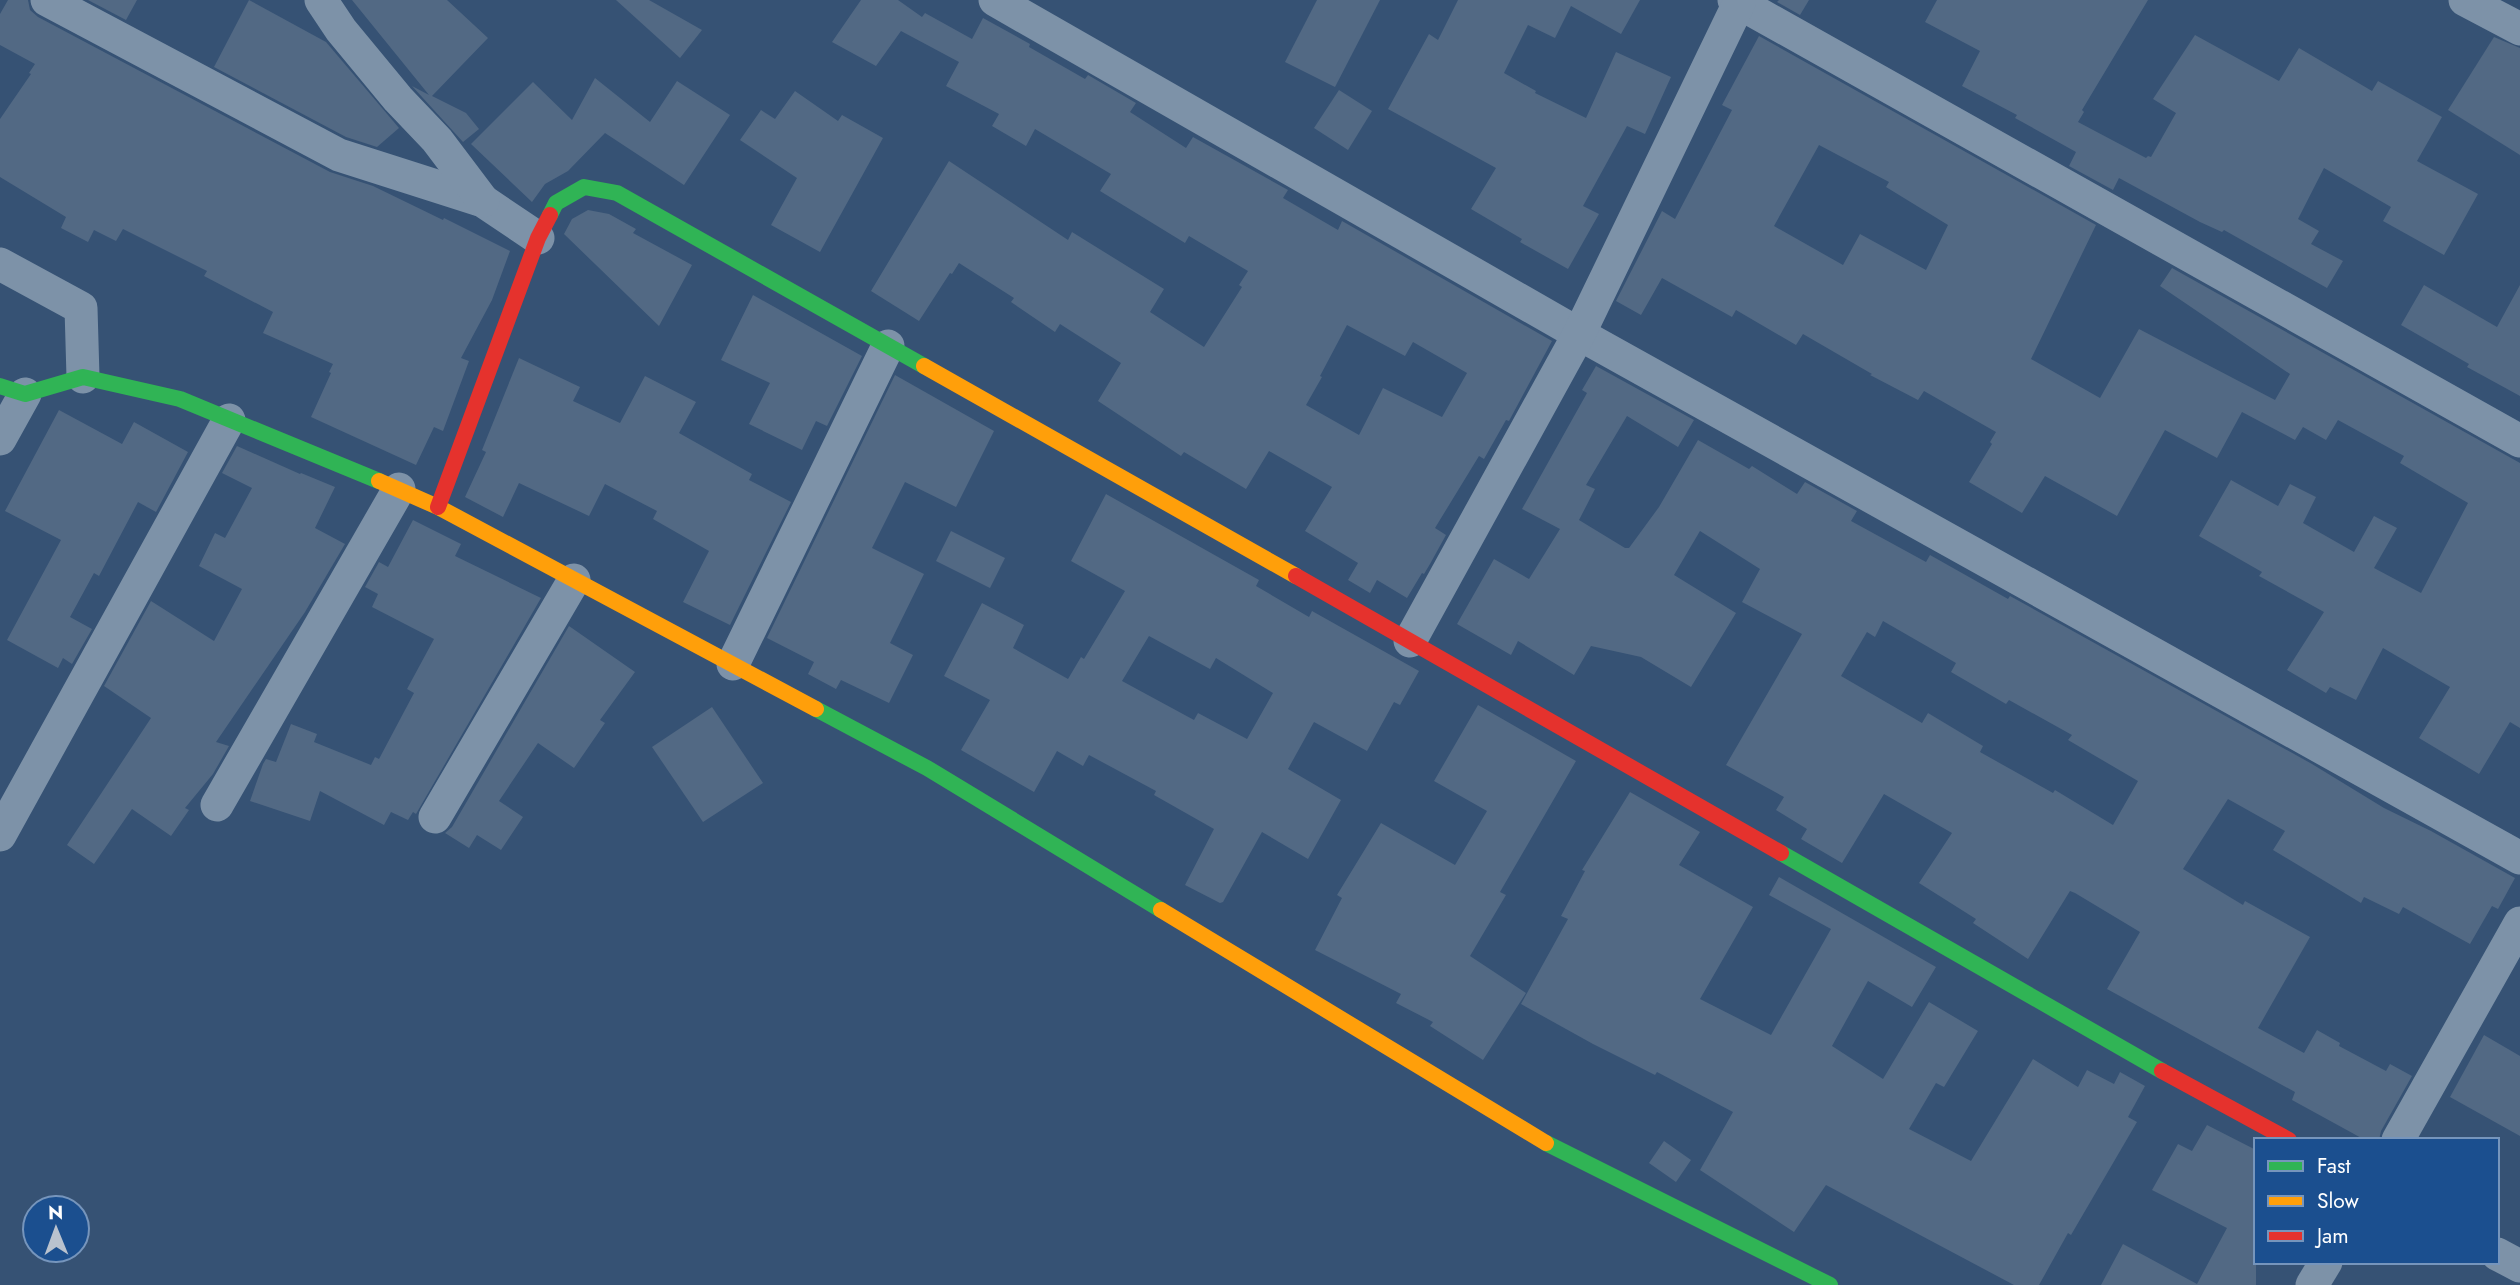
<svg xmlns="http://www.w3.org/2000/svg" width="2520" height="1285" font-family="Jost,sans-serif">
	<style>
		.building { fill: #526984; fill-rule: evenodd }
		.lines { fill: none; stroke-linecap: round; stroke-linejoin: round }
		.street { stroke: #7d92a8; stroke-width: 33 }
		.fast { stroke: #30b455; stroke-width: 16 }
		.slow { stroke: #ff9f0a; stroke-width: 16 }
		.jam { stroke: #e5322d; stroke-width: 16 }
	</style>
	<rect width="100%" height="100%" fill="#365274"/>
	<g class="building">
		<path d="M8,0H28L30,10L38,17L330,172L373,186L443,220L444,218L510,251L492,300L461,358L469,361L443,431L434,427L416,465L311,417L331,373L329,372L333,364L263,333L273,312L204,276L207,271L123,229L116,241L94,230L88,242L61,228L66,217L0,177V119L31,74L29,73L35,64L0,45V14Z"/>
		<path d="M88,0H137L126,20Z"/>
		<path d="M249,0L326,42L399,128L377,147L346,137L214,67Z"/>
		<path d="M352,0H447L488,38L432,96L466,113L479,129L463,142L412,86L429,95Z"/>
		<path d="M616,0H649L702,30L680,58Z"/>
		<path d="M861,0H898L922,17L925,13L972,39L983,18L1030,44L1029,47L1085,79L1088,75L1136,103L1130,112L1186,148L1193,137L1288,190L1283,198L1338,230L1342,221L1552,341L1509,421L1506,420L1484,459L1479,456L1435,528L1446,535L1430,564L1424,574L1422,573L1407,598L1377,580L1370,593L1348,580L1358,563L1305,531L1332,487L1269,451L1246,489L1184,452L1181,456L1098,401L1121,363L1060,324L1055,332L1011,302L1014,298L959,263L952,274L950,273L919,321L871,291L949,161L1068,240L1072,232L1164,289L1150,312L1204,347L1242,287L1239,285L1248,271L1189,236L1185,243L1100,191L1111,174L1035,129L1026,146L992,126L999,114L946,86L959,62L901,31L876,66L832,42ZM1347,325L1405,356L1413,342L1467,373L1442,417L1383,388L1359,435L1306,405L1322,377L1320,376Z"/>
		<path d="M1317,0H1380L1335,87L1285,62Z"/>
		<path d="M1458,0H1640L1621,34L1571,6L1555,38L1528,25L1504,73L1536,91L1535,93L1586,118L1616,52L1671,77L1645,134L1627,126L1583,206L1599,214L1568,269L1520,242L1522,239L1471,209L1496,168L1388,109L1429,34L1438,40Z"/>
		<path d="M1779,0H1809L1800,15L1777,2Z"/>
		<path d="M1937,0H2148L2082,110L2084,112L2078,122L2146,158L2148,156L2151,157L2176,113L2153,99L2195,35L2279,81L2299,48L2372,91L2378,81L2442,117L2417,161L2478,194L2444,255L2383,221L2391,207L2324,168L2298,219L2319,231L2311,244L2343,261L2327,288L2224,230L2222,232L2200,222L2119,178L2113,190L2069,166L2076,152L2015,118L2017,115L1962,86L1980,51L1925,22Z"/>
		<path d="M1759,36L2096,225L2031,359L2100,398L2139,329L2275,400L2290,374L2160,286L2172,268L2520,463V728L2510,722L2479,774L2419,738L2450,687L2383,648L2356,700L2330,687L2326,693L2287,670L2324,612L2259,576L2262,572L2199,536L2231,480L2278,506L2290,484L2316,497L2303,523L2354,552L2374,516L2397,528L2374,568L2421,593L2468,503L2400,463L2404,456L2338,420L2326,440L2303,427L2295,440L2242,412L2217,458L2165,430L2117,516L2045,476L2022,513L1969,482L1992,444L1990,442L1996,432L1924,391L1918,400L1870,375L1872,374L1803,334L1796,345L1736,310L1732,317L1662,278L1641,315L1616,301L1662,211L1675,219L1732,110L1722,105ZM1819,145L1889,182L1886,187L1948,225L1926,270L1860,234L1843,265L1774,226Z"/>
		<path d="M2494,37L2520,48V155L2448,110Z"/>
		<path d="M595,78L650,122L677,81L730,115L684,185L605,133L568,171L545,184L532,202L471,144L533,82L572,120Z"/>
		<path d="M1339,90L1372,111L1348,150L1314,128Z"/>
		<path d="M795,91L838,121L842,115L883,138L820,252L771,225L797,178L740,140L761,110L775,119Z"/>
		<path d="M588,210L609,214L636,229L633,233L692,265L659,326L564,234L572,219Z"/>
		<path d="M2424,285L2497,327L2520,285V396L2467,367L2469,364L2401,325Z"/>
		<path d="M753,295L862,356L827,426L816,421L802,450L749,424L770,383L721,360Z"/>
		<path d="M519,358L580,387L573,401L620,423L645,376L696,402L679,433L752,474L749,480L791,502L730,625L683,602L709,551L653,519L657,511L605,484L589,516L519,483L503,517L465,497L486,452L482,450Z"/>
		<path d="M1596,366L1694,420L1678,447L1627,416L1586,485L1595,489L1579,520L1625,548H1629L1659,507L1698,440L1749,469L1752,466L1797,494L1805,482L1857,511L1851,521L1926,562L1930,555L2008,599L2010,596L2312,764L2384,808L2431,831L2515,878L2498,909L2492,906L2470,944L2403,907L2399,914L2364,897L2361,903L2273,850L2285,831L2228,799L2183,869L2243,905L2245,901L2310,937L2258,1028L2304,1053L2317,1030L2340,1043L2339,1046L2386,1071L2390,1064L2412,1076L2381,1131L2379,1140H2365L2292,1100L2295,1092L2107,989L2140,932L2075,893L2070,891L2028,959L1973,923L1976,919L1919,883L1952,833L1884,794L1842,863L1801,839L1807,829L1776,810L1784,797L1726,765L1802,634L1742,602L1760,569L1700,531L1674,575L1736,613L1691,687L1641,657L1591,646L1574,675L1518,641L1511,655L1457,624L1494,559L1529,579L1560,529L1522,509L1587,393L1582,390ZM1883,621L1956,663L1951,672L2006,704L2009,700L2072,735L2068,740L2138,781L2113,825L2055,790L2053,793L1980,752L1983,746L1928,713L1922,723L1841,676L1867,632L1875,637Z"/>
		<path d="M895,375L994,431L956,507L905,482L872,548L924,574L890,643L913,655L889,703L841,680L836,689L808,674L814,662L767,638Z"/>
		<path d="M59,410L122,444L134,422L188,452L156,512L138,502L99,576L94,573L70,617L92,629L72,664L63,658L58,668L7,640L61,540L5,511Z"/>
		<path d="M237,446L300,474L301,473L335,487L315,528L345,544L305,612L216,742L229,746L213,774L185,808L189,810L171,836L132,809L94,864L67,845L151,718L104,686L151,601L214,641L242,589L199,566L215,533L225,538L252,488L222,473Z"/>
		<path d="M1106,494L1259,580L1256,586L1309,617L1312,611L1419,671L1400,705L1394,702L1367,751L1314,722L1288,769L1341,800L1308,859L1262,832L1223,902L1220,903L1185,885L1214,829L1154,795L1156,791L1089,755L1083,766L1057,751L1034,792L961,750L990,700L944,676L982,603L1024,625L1013,648L1068,679L1081,657L1084,659L1125,591L1071,561ZM1149,636L1210,669L1216,658L1273,693L1247,739L1198,713L1194,720L1122,681Z"/>
		<path d="M413,520L461,544L455,556L541,598L416,814L413,812L408,820L391,812L384,825L320,791L310,821L250,801L263,764L266,759L276,762L291,724L317,734L314,742L371,765L375,757L379,759L414,693L407,689L434,639L372,607L378,594L365,587L379,562L388,567Z"/>
		<path d="M951,531L1005,558L990,588L936,561Z"/>
		<path d="M569,626L635,672L600,720L605,723L574,768L538,743L499,801L523,817L501,850L477,835L469,848L445,833L452,827Z"/>
		<path d="M1478,705L1576,761L1500,892L1506,895L1470,956L1526,993L1483,1060L1430,1026L1433,1022L1396,1003L1401,994L1315,950L1342,898L1337,895L1381,823L1455,865L1487,811L1434,781Z"/>
		<path d="M712,707L763,783L703,822L652,747Z"/>
		<path d="M1630,792L1700,832L1679,865L1753,907L1700,999L1771,1035L1831,929L1769,895L1779,877L1936,967L1912,1007L1868,981L1832,1046L1883,1079L1929,1002L1978,1031L1944,1087L1936,1083L1909,1129L1971,1161L2033,1059L2078,1087L2087,1070L2114,1084L2120,1072L2145,1086L2128,1117L2137,1122L2071,1235L2068,1233L2039,1285H2014L1826,1185L1794,1232L1700,1170L1733,1112L1657,1072L1655,1075L1593,1044L1521,1004L1568,919L1561,916L1585,871L1582,870Z"/>
		<path d="M2484,1035L2520,1056V1136L2450,1097Z"/>
		<path d="M2207,1125L2256,1150V1285H2101L2123,1244L2197,1284L2227,1228L2152,1190L2178,1144L2192,1151Z"/>
		<path d="M1664,1141L1691,1160L1676,1182L1649,1163Z"/>
	</g>
	<g class="lines">
		<g class="street">
			<path d="M47,0L339,155L483,201L538,238"/>
			<path d="M321,0L341,30L398,99L437,140L483,201"/>
			<path d="M995,0L1579,334L2520,858"/>
			<path d="M1734,0L2520,441"/>
			<path d="M2465,0L2520,29"/>
			<path d="M0,264L81,308L83,377"/>
			<path d="M0,439L25,394"/>
			<path d="M1410,641L1579,334L1739,3"/>
			<path d="M733,664L888,346"/>
			<path d="M217,805L399,489"/>
			<path d="M435,817L574,580"/>
			<path d="M0,835L229,420"/>
			<path d="M2398,1140L2520,923"/>
			<path d="M2497,1254L2520,1266"/>
			<path d="M2312,1285L2326,1262"/>
		</g>
		<g class="fast">
			<path d="M550,215L556,203L584,187L617,193L924,366"/>
			<path d="M0,386L25,394L83,377L180,399L379,481"/>
			<path d="M816,709L927,768L1161,910"/>
			<path d="M1781,853L2162,1071"/>
			<path d="M1546,1143L1830,1285"/>
		</g>
		<g class="slow">
			<path d="M924,366L1296,576"/>
			<path d="M379,481L438,507L816,709"/>
			<path d="M1161,910L1546,1143"/>
		</g>
		<g class="jam">
			<path d="M438,507L538,238L550,215"/>
			<path d="M1296,576L1781,853"/>
			<path d="M2162,1071L2289,1140"/>
		</g>
	</g>
	<rect x="2254" y="1138" width="245" height="126" fill="#1b4f8f" stroke="#7695bc" stroke-width="2"/>
	<rect x="2268" y="1161" width="35" height="10" fill="#30b455" stroke="#7695bc" stroke-width="2"/>
	<text x="2317" y="1173" font-size="21" fill="#ffffff">Fast</text>
	<rect x="2268" y="1196" width="35" height="10" fill="#ff9f0a" stroke="#7695bc" stroke-width="2"/>
	<text x="2317" y="1208" font-size="21" fill="#ffffff">Slow</text>
	<rect x="2268" y="1231" width="35" height="10" fill="#e5322d" stroke="#7695bc" stroke-width="2"/>
	<text x="2317" y="1243" font-size="21" fill="#ffffff">Jam</text>
	<g transform="translate(56 1229) rotate(359)"><circle r="33" fill="#1b4f8f" stroke="#7695bc" stroke-width="2"/>
	<path d="M0-5L12 26L0 18L-12 26Z" fill="#b9c2ce"/>
	<text y="-10" font-size="19" font-weight="bold" text-anchor="middle" fill="#ffffff">N</text>
	</g>
</svg>
